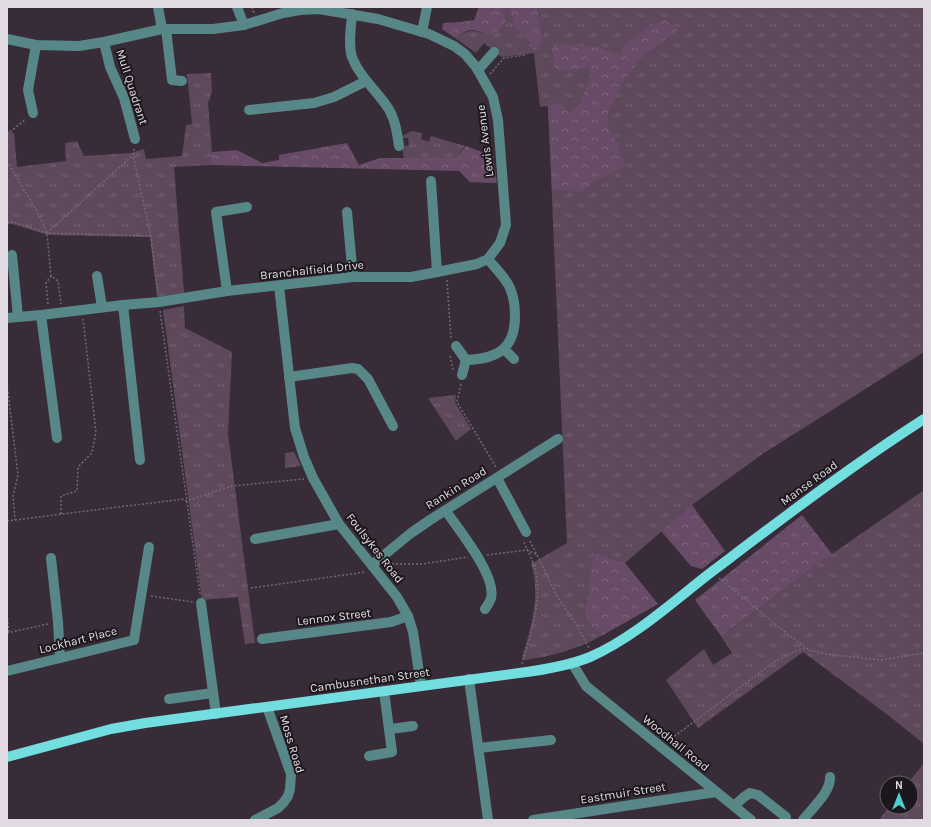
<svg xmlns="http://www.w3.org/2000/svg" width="931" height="827" font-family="Karla,sans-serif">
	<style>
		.grass { fill: url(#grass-tufts) }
		.forest { fill: url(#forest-crowns) }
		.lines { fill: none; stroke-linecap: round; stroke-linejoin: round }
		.path { stroke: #746974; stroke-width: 1.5; stroke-dasharray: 2 2; stroke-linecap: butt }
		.minor { stroke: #578787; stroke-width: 10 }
		.major { stroke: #73dedf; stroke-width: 10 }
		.labels { text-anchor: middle; stroke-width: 4; stroke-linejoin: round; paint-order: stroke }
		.street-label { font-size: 12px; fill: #e2dae2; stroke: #1c171c }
	</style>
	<defs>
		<pattern id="grass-tufts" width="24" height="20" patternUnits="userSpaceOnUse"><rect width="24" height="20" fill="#5e485c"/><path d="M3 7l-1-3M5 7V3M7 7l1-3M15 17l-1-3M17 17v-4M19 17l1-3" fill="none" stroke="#756273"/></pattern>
		<pattern id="forest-crowns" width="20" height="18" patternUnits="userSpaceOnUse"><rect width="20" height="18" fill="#684b66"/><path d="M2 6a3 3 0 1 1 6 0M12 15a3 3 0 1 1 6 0" fill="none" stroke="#7d647c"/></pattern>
	</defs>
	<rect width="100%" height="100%" fill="#382c38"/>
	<g class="grass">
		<path d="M501,7H508L510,9L515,28L531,43L543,37L537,7H924V352L761,455L692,505L625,563L595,553L589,594L585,605L593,629L603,635C578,649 553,656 525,660L522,658C531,628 541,594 531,564L567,543L548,106L540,107L534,53L502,57L484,43L476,53L455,38C466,31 470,29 483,33L503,13Z"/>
		<path d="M211,73L212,92L208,103L212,152V165L174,167L184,293L157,297L150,237L48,235L12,224H7V131L14,133L17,167L66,161L65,143L77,141L84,156L131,153L144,149L146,159L182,156L186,125L192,124L187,74Z"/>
		<path d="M412,131L422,133L421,139L429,142L431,136L465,146L456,158H404L402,147L409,145L408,138H402L404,135Z"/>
		<path d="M184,306L185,328L232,352L228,434L255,643L245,644L238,597L202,600L163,310Z"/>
		<path d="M456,395L455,402L471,429L456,441L428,398Z"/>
		<path d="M294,452L301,466L285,468V453Z"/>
		<path d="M924,490V744L888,715L803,652L698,728L666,680L704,649L713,665L732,653L721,636L832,554Z"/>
		<path d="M924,763V820H879L889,807H911V783H908Z"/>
	</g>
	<g class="forest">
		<path d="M479,7H501L506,20C502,30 494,35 483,33C480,32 476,30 473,30C466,30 461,34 455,38L442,29L443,23L461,22L474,20Z"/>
		<path d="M508,7H537L543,37L534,53L531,43L515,28L510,10Z"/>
		<path d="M664,20L679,29L641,58L622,83L607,115L610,132L617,142L625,164L614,173L594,181L582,192L552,189L548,105L562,104L570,114L580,103L592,73L587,67L558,72L554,65L552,49L558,44L598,47L618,55C632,34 642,30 664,20Z"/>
		<path d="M347,143L359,165L380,158H456L466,146L493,156L497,183L470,182L459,171L212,165V152L237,150L262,163L279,160V155Z"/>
		<path d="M692,505L725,551L702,569L691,566L661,531Z"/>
		<path d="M802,515L832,554L721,636L695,600Z"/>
		<path d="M595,553L625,563L658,604L603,635L593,629L586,616L585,606L589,594L590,572Z"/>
	</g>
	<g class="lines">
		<g class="path">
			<path d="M252,7L254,13"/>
			<path d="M490,74L504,58L527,55"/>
			<path d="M7,134L26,119"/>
			<path d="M134,149L133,155L151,236L158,293"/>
			<path d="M7,161L39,215L47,233L51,276"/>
			<path d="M7,222H13L47,233L151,236"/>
			<path d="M47,233L133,155"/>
			<path d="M447,280L451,338"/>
			<path d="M48,304L46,283L51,276L58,281L61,304"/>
			<path d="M160,311L200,594"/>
			<path d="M450,356L453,370"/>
			<path d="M7,384L18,475L13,496L15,520"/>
			<path d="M461,384L457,402L496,467"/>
			<path d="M61,514V496L77,491L78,467L92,453L96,432L83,319"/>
			<path d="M7,521L183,499L186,501L232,486L304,479"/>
			<path d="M530,541L557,596L575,623L589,648"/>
			<path d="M487,555L527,550L537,555"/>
			<path d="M388,564H422L468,557"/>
			<path d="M719,578L784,631L809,650L826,654L881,660L924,653"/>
			<path d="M251,588L366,572"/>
			<path d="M151,596L193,602"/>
			<path d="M7,614L9,632"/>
			<path d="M7,633L48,624"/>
			<path d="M522,664C530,635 542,603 536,573C534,562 528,552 524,542"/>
			<path d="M668,741L774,662L793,652L805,648"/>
		</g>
		<g class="minor">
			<path d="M158,7L162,29"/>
			<path d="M237,7L244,25"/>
			<path d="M352,14C351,28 348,44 352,57C359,76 375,89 386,105C395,117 397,132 399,146"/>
			<path d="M166,29L172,80L182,81"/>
			<path d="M422,32L427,7"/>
			<path d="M7,39L36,45L79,46L104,42L162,29H213L244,25L283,13L300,10L319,9L378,19L429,34L454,46L465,54L476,67L493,97L498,120L506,225L500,243L488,259L477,264L437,272L411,277H353L227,291L159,302L123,305L41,315L7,318"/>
			<path d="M104,42L110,67L124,98L135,139"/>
			<path d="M478,70L494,52"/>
			<path d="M249,110L314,103L334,97L366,81"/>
			<path d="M33,113L28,90L36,45"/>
			<path d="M431,181L437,272"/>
			<path d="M347,212L353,277"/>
			<path d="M12,255L18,317"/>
			<path d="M97,276L102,307"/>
			<path d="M279,286L295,428L304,457L313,478L339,524L397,597L408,616L413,632L421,686"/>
			<path d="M227,291L216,212L247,207"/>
			<path d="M123,305L140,460"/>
			<path d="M41,315L57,438"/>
			<path d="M456,346L466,360C497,359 515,349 515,316C515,306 514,297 510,288C506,278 495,268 488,259"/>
			<path d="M504,349L514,359"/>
			<path d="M462,375L466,360"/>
			<path d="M289,377L352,368L358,369L368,379L393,426"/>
			<path d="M497,478L526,532"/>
			<path d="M446,511C458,529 497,576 491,598C490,602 487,606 485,609"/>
			<path d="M255,539L339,524"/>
			<path d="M51,558L58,622L60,658"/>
			<path d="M372,565L411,533L430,520L558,439"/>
			<path d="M201,603L216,714"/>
			<path d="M262,639L391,622L408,616"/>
			<path d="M572,663L586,686L751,820"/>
			<path d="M7,671L134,640L149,547"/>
			<path d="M469,679L488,820"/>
			<path d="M169,699L213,693"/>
			<path d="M390,729L413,726"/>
			<path d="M479,748L551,740"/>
			<path d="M369,756L392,752L384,691"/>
			<path d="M734,806L744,797L750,793L758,795L786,817"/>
			<path d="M255,820L278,808L284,802L288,796L290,789L291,774L267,707"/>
			<path d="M533,820L716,792"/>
			<path d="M803,820C812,808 831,792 830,777"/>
		</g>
		<path class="major" d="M7,757L111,729L145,723L519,673C543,670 568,666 590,657C634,638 676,599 714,570C783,518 851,466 924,419"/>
	</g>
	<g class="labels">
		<g class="street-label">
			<text transform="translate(132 87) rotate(72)" y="4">Mull Quadrant</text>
			<text transform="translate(485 141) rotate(-97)" y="4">Lewis Avenue</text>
			<text transform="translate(312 270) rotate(-6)" y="4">Branchalfield Drive</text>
			<text transform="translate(809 483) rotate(-36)" y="4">Manse Road</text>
			<text transform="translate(456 488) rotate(-32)" y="4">Rankin Road</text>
			<text transform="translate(375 548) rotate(52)" y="4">Foulsykes Road</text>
			<text transform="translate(334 617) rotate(-7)" y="4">Lennox Street</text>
			<text transform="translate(78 640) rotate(-14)" y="4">Lockhart Place</text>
			<text transform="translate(370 680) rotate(-8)" y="4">Cambusnethan Street</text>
			<text transform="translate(676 743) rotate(39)" y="4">Woodhall Road</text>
			<text transform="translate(292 744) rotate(73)" y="4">Moss Road</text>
			<text transform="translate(623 793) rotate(-9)" y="4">Eastmuir Street</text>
		</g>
	</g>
	<rect width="931" height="827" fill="none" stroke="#e2dae2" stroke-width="16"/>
	<g transform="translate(899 795)"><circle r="19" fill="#1c171c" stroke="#6b656b"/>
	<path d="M0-3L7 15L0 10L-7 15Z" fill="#52cdce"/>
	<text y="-6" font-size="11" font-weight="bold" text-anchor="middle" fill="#e2dae2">N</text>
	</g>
</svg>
